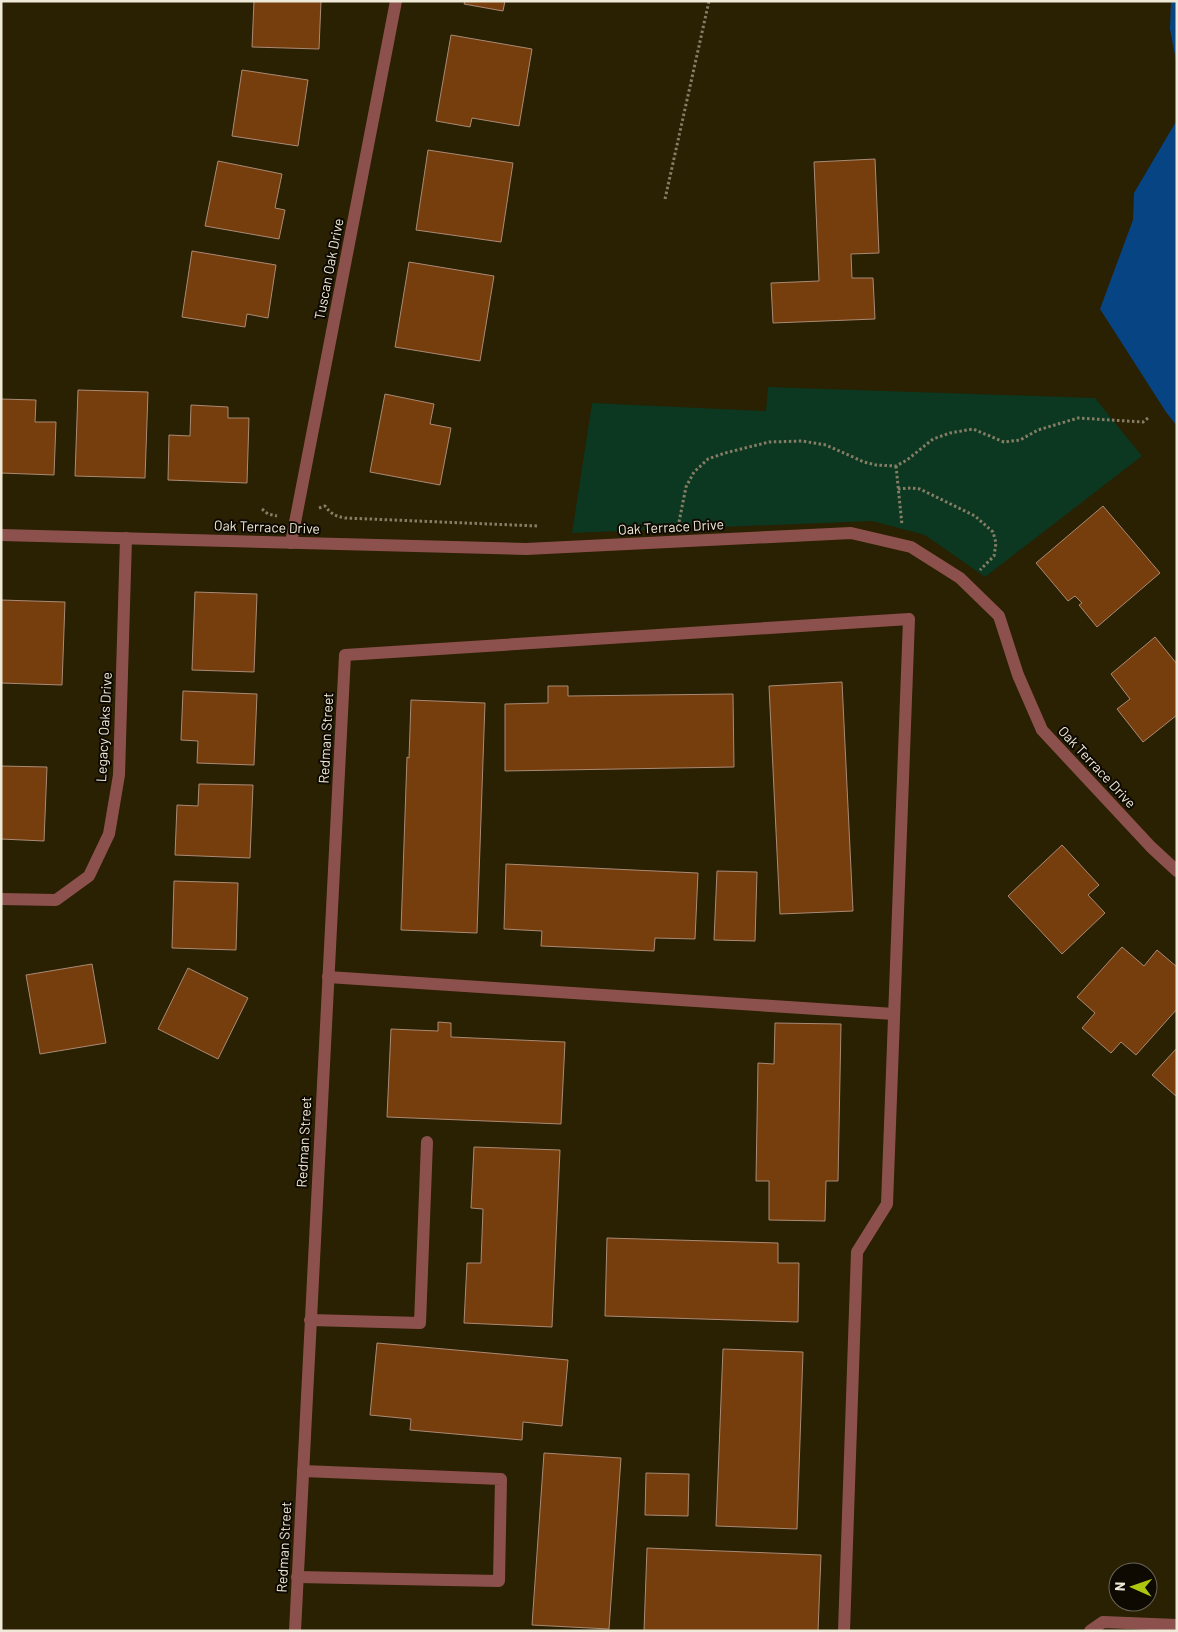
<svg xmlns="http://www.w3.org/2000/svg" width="1178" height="1632" font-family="Barlow,sans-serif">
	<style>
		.green { fill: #0c3720 }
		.water { fill: #064484 }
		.building { fill: #773e0d; stroke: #a98a75 }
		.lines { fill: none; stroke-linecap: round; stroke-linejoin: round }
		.path { stroke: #857d65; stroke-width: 3; stroke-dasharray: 2.5 2.5; stroke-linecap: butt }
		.service { stroke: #8d514d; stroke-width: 12 }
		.minor { stroke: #8d514d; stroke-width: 12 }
		.labels { text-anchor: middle; stroke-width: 4; stroke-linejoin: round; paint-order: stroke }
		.street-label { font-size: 14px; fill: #efe9d8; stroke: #0e0a02 }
	</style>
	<rect width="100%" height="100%" fill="#2a2002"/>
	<path class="green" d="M768,387L1095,398L1142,456L985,577L925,535L872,521L572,533L592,403L766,411Z"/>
	<g class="water">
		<path d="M1171,1H1177V66L1170,29Z"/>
		<path d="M1177,120V426L1166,412L1100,309L1133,220L1134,193Z"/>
	</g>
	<g class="building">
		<path d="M254,1H321L319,49L252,47Z"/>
		<path d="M465,1H505L503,11L464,4Z"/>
		<path d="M451,35L532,49L519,126L472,118L470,127L436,121Z"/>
		<path d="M242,70L308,80L298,146L232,136Z"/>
		<path d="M428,150L513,163L501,242L416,230Z"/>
		<path d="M875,159L879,253L851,254L852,278H873L875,319L773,323L771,283L819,281L814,162Z"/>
		<path d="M218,161L282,174L275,208L285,210L279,239L205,226Z"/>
		<path d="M192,251L276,265L268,318L247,314L245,327L182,317Z"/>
		<path d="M409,262L494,276L480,361L395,347Z"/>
		<path d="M78,390L148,392L145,478L75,476Z"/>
		<path d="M385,394L434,404L430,424L451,428L440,485L370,472Z"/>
		<path d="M1,399L36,400L35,422H56L54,475L1,473Z"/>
		<path d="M191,405L228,407V418H249L247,483L168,480L169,435L190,436Z"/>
		<path d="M1103,506L1160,573L1097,627L1079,605L1082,603L1075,596L1068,601L1036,563Z"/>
		<path d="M195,592L257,594L254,672L192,670Z"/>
		<path d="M1,600L65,602L62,685L1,683Z"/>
		<path d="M1155,637L1177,664V715L1143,742L1117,709L1130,699L1111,674Z"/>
		<path d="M842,682L853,911L780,914L769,686Z"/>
		<path d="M548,686H568V696L733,694L734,767L505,771V704L548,703Z"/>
		<path d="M183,691L257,694L254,765L197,763L198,741L181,740Z"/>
		<path d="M411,700L485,703L477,933L401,930L407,757L409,758Z"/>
		<path d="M1,766L47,767L44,841L1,839Z"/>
		<path d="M199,784L253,785L250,858L175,855L177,805L198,806Z"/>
		<path d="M1062,845L1099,885L1088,895L1105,913L1062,954L1008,896Z"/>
		<path d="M506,864L698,873L695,939L655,938L654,951L541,946L542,931L504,929Z"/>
		<path d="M717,871L757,872L755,941L714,940Z"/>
		<path d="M174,881L238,883L236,950L172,948Z"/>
		<path d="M1122,947L1144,966L1157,950L1177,967V1009L1136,1055L1121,1042L1111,1053L1082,1028L1095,1013L1077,997Z"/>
		<path d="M92,964L106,1043L40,1054L26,975Z"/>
		<path d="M188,968L248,998L218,1059L158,1029Z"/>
		<path d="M438,1022L451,1023V1037L565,1042L561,1124L387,1117L391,1029L438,1031Z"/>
		<path d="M775,1023L841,1024L838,1181H826L825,1221L769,1220V1181H756L758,1063L774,1064Z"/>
		<path d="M1177,1048V1097L1152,1075Z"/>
		<path d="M474,1147L560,1150L552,1327L464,1323L467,1263H481L483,1209L471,1208Z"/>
		<path d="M607,1238L778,1243V1263H799L798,1322L605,1316Z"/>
		<path d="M377,1343L568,1360L562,1426L523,1422L522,1440L410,1430L411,1419L370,1415Z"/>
		<path d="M723,1349L803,1352L797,1529L716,1526Z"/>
		<path d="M544,1453L621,1458L609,1629L532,1625Z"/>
		<path d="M646,1473L689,1474L688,1516L645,1515Z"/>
		<path d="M647,1548L821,1555L818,1631H644Z"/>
	</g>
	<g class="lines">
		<g class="path">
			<path d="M665,199L709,1"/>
			<path d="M896,466L902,525"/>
			<path d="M898,489L911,488L920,489L975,516L993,532L996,543L994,556L980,570"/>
			<path d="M319,508L325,506C331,514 335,516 345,518L538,526"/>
			<path d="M262,509L268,514L277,516"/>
			<path d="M679,522L686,487L694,472L708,459L725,453L769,442L802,441L826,445L864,462L876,465L896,466L907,460L933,439L950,433L973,429L1004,442L1020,440L1038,430L1078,418L1143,422L1148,418"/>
		</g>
		<g class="service">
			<path d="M328,977L894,1014"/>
			<path d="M310,1320L420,1323L427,1142"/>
			<path d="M297,1577L499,1581L501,1479L303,1471"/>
			<path d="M295,1631L345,655L909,619L887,1204L857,1252L844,1631"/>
			<path d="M1090,1631L1103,1622L1177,1625"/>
		</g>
		<g class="minor">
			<path d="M1,535L526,549L851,533L911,547L960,578L999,616L1018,675L1042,730L1151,847L1177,871"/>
			<path d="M291,543L396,1"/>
			<path d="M1,899L56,900L89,876L109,834L119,775L126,538"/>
		</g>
	</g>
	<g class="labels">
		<g class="street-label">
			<text transform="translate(329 269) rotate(-79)" y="5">Tuscan Oak Drive</text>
			<text transform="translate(267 527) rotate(2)" y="5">Oak Terrace Drive</text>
			<text transform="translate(671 527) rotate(-3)" y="5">Oak Terrace Drive</text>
			<text transform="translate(104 727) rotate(-87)" y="5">Legacy Oaks Drive</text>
			<text transform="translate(326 738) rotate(-87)" y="5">Redman Street</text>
			<text transform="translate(1097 767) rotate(47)" y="5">Oak Terrace Drive</text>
			<text transform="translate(304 1142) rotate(-87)" y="5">Redman Street</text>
			<text transform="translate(284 1547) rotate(-87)" y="5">Redman Street</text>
		</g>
	</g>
	<rect width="1178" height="1632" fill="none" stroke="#efe9d8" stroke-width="5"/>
	<g transform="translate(1133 1587) rotate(272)"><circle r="24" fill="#0e0a02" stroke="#686358"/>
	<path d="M0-4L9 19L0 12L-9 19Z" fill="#adc60f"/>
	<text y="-8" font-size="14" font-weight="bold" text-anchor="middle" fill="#efe9d8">N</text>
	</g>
</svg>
